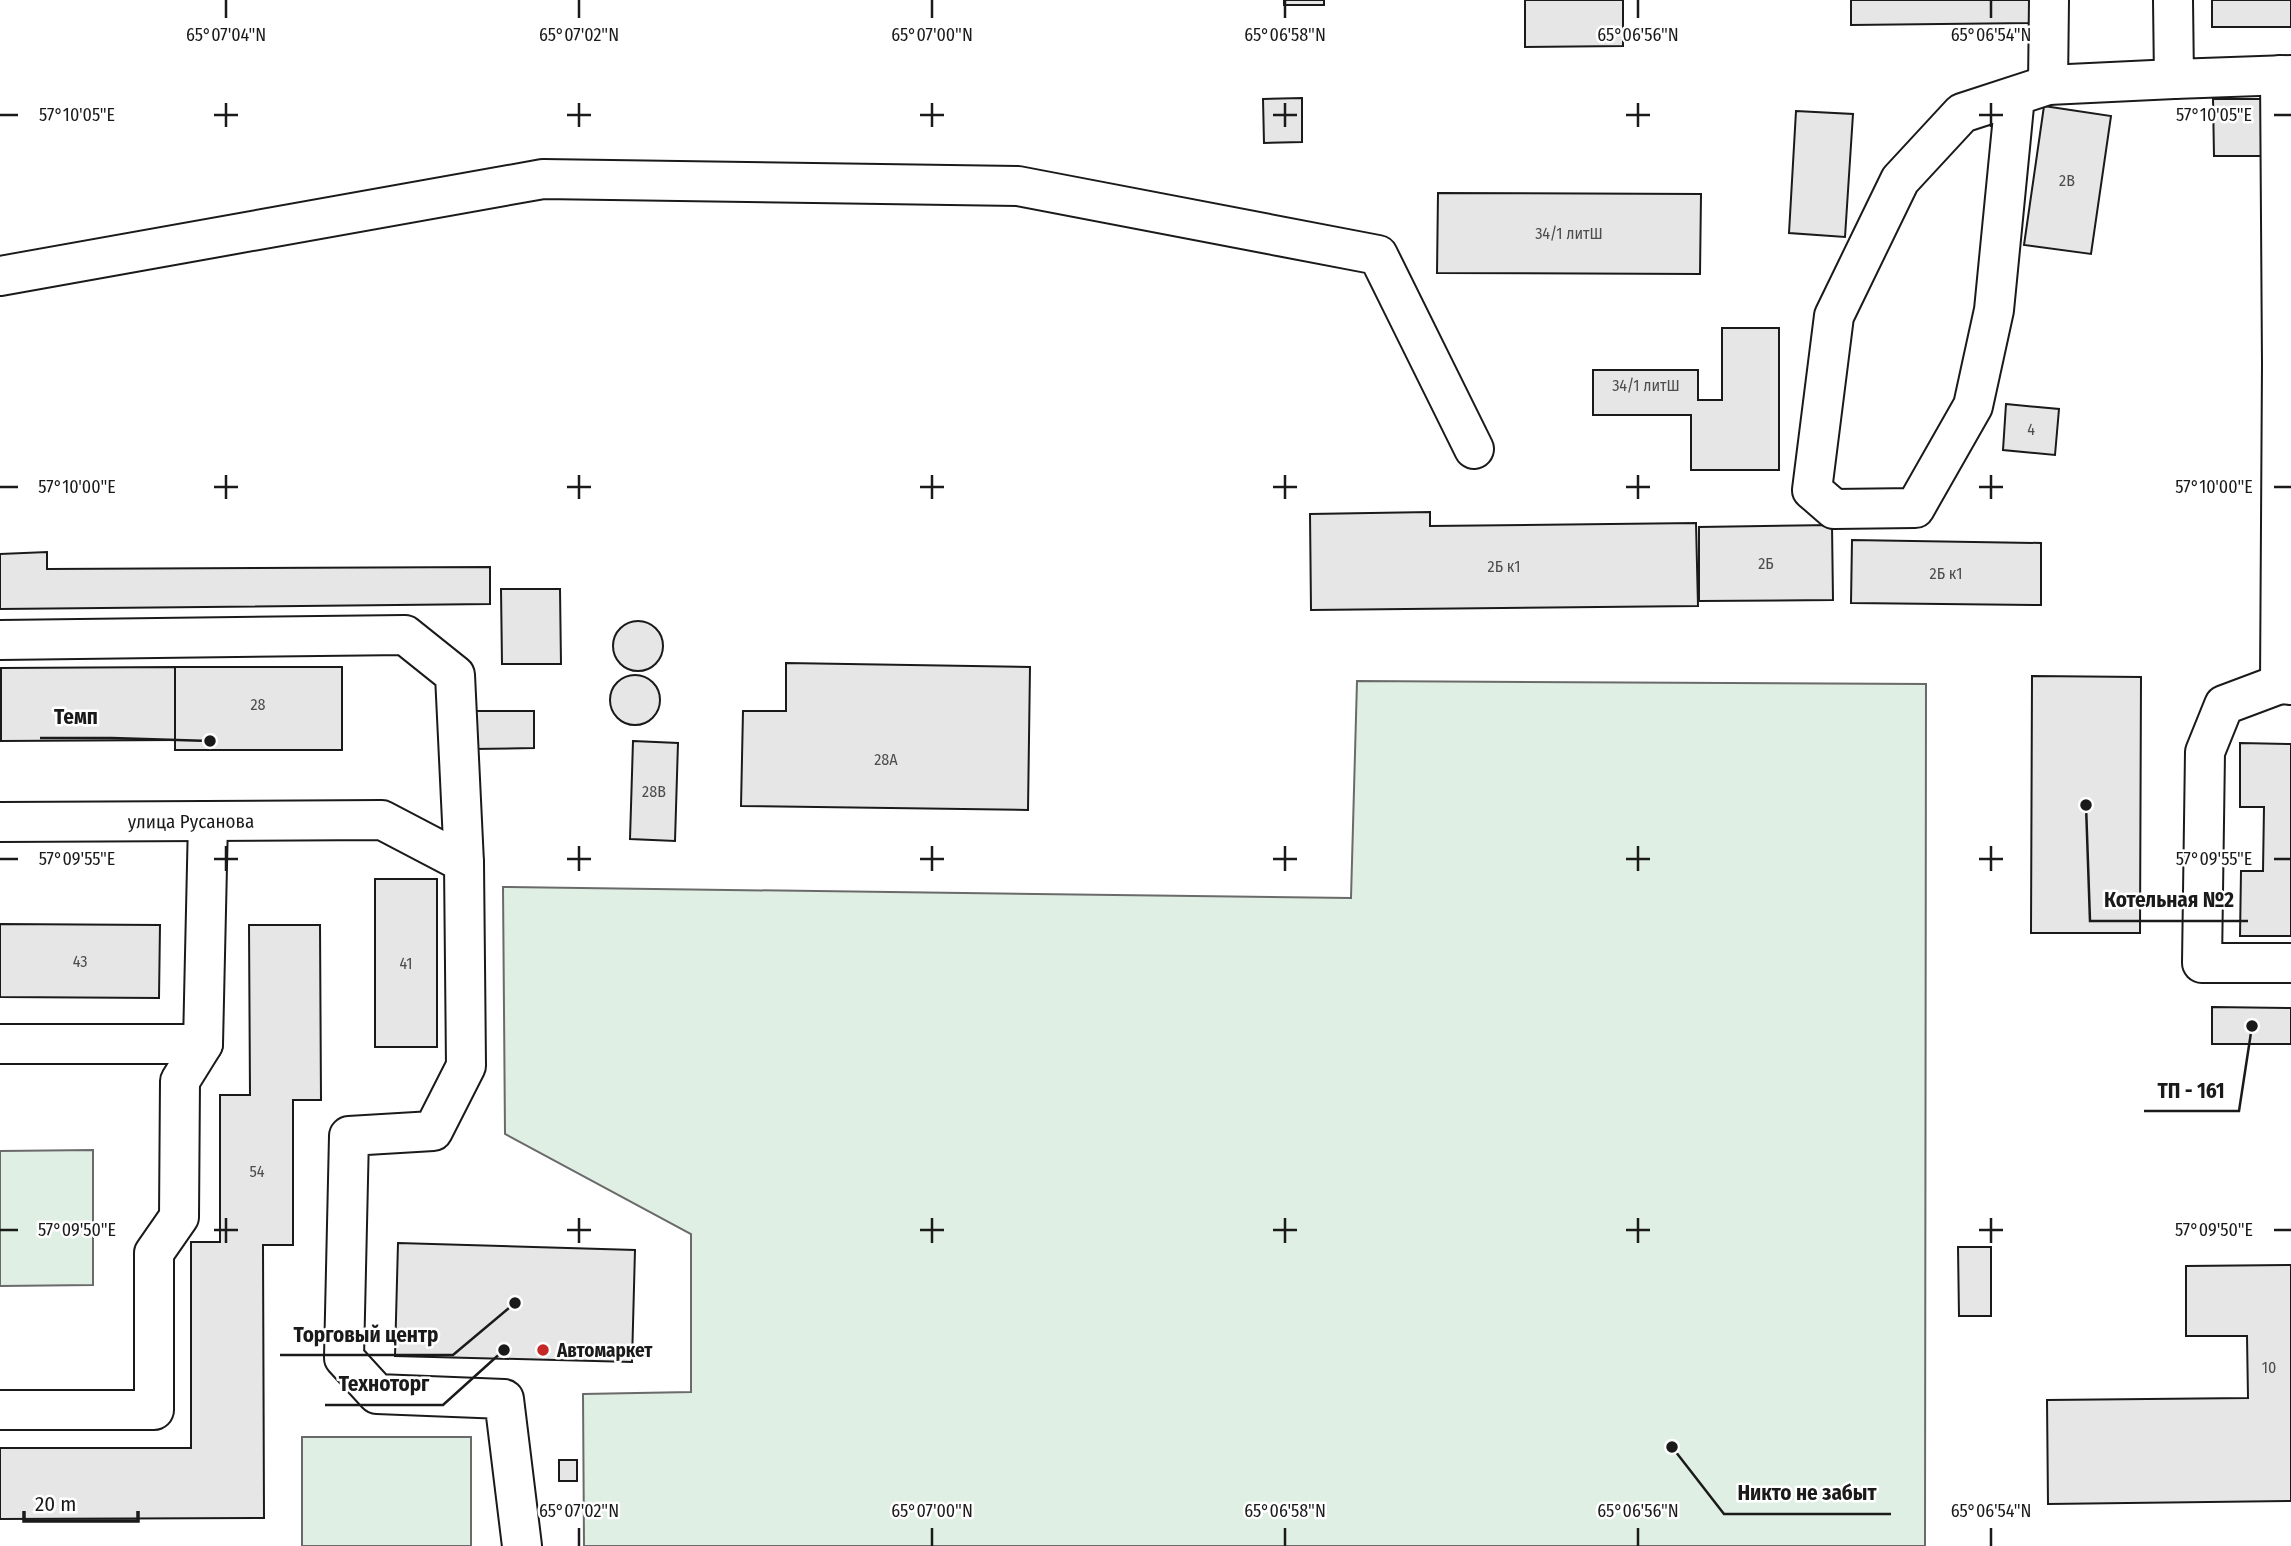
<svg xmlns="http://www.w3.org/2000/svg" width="2291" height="1546" font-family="'Fira Sans Condensed',sans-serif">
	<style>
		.green { fill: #e0efe3; stroke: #6a6a6a; stroke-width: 2 }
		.building { fill: #e6e6e6; stroke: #1a1a1a; stroke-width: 2 }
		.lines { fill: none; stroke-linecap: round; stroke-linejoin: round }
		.minor-casing { stroke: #1a1a1a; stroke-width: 42 }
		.minor { stroke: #fff; stroke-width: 38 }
		.ticks { fill: none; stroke: #1a1a1a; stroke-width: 2.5 }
		.poi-dot { fill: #c62828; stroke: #fff; stroke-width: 2.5 }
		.labels { text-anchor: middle; stroke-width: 5; stroke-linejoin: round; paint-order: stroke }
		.number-label { font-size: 16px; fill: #4d4d4d }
		.street-label { font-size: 19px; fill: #1a1a1a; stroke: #fff }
		.poi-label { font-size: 19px; font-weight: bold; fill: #1a1a1a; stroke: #fff; text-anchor: start }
		.ticks-label { font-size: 18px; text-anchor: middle; fill: #1a1a1a; stroke: #fff; stroke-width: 5; stroke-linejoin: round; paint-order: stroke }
		.leader { fill: none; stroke: #1a1a1a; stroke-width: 2.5 }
		.callout-dot { fill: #1a1a1a; stroke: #fff; stroke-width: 2.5 }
		.callout-label { font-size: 21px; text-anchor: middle; font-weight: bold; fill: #1a1a1a; stroke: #fff; stroke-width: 5; stroke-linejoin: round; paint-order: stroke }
	</style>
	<rect width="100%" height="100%" fill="#fff"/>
	<g class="green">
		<path d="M1357,681L1926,684L1925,1546H584L583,1394L691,1392V1234L505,1134L503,887L1351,898Z"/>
		<path d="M93,1150V1285L0,1286V1151Z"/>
		<rect x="302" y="1437" width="169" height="109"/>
	</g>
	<g class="building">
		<rect x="1284" y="0" width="40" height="5"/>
		<path d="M1525,0H1623V46L1525,47Z"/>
		<path d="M1851,0H2030L2031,23L1851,25Z"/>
		<rect x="2212" y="0" width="79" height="27"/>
		<path d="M1302,98V142L1264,143L1263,99Z"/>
		<path d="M2213,99H2264L2265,156H2214Z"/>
		<path d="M2044,106L2111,116L2091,254L2024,245Z"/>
		<path d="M1796,111L1853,114L1845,237L1789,233Z"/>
		<path d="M1438,193L1701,194L1700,274L1437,273Z"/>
		<path d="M1722,328H1779V470H1691V415H1593V370H1698V400H1722Z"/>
		<path d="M2006,404L2059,409L2055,455L2003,450Z"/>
		<path d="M1430,512V526L1696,523L1698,606L1311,610L1310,514Z"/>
		<path d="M1832,525L1833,600L1699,601V527Z"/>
		<path d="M1852,540L2041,543V605L1851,603Z"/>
		<path d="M47,552V569L490,567V604L0,609V554Z"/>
		<path d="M501,589H560L561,664H502Z"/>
		<circle cx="638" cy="646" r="25"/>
		<path d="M786,663L1030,667L1028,810L741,806L743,711H786Z"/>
		<rect x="175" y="667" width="167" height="83"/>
		<path d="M175,667V740L1,741V668Z"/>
		<circle cx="635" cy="700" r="25"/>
		<path d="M2032,676L2141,677L2140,933H2031Z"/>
		<path d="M473,711H534V748L473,749Z"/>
		<path d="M633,741L678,743L675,841L630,839Z"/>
		<path d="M2240,743L2291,744V936H2240L2241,871H2263L2264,807H2240Z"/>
		<rect x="375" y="879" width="62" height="168"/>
		<path d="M0,924L160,925L159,998L0,997Z"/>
		<path d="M249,925H320L321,1100H293V1245H263L264,1518L0,1519V1448H191V1242H220V1095H250Z"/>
		<path d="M2212,1007L2291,1008V1044H2212Z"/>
		<path d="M398,1243L635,1250L632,1362L395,1356Z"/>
		<path d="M1958,1247H1991V1316H1959Z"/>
		<path d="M2291,1265V1501L2048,1504L2047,1400L2248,1398L2247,1336H2186V1266Z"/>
		<rect x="559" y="1460" width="18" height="21"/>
	</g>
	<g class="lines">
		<defs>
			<g id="minor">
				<path d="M2049,0L2048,85L2174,79"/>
				<path d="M2173,0L2174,79L2291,75"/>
				<path d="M2280,75L2282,364"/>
				<path d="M2015,96L1994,310L1973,406L1915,508L1834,509L1812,490L1834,316L1900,180L1962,113L2048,85"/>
				<path d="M0,276L543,179L1018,186L1378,255L1474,449"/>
				<path d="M2291,364H2282L2280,684L2291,685"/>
				<path d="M0,640L405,635L455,675L464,863"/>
				<path d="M2280,684L2224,705L2205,752L2202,963H2291"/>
				<path id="s1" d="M0,822L382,820L464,863L466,1066L433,1131L349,1136L344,1358L377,1394L504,1399L522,1546"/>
				<path d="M0,1044H203L208,821"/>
				<path d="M0,1410H154V1253L179,1217L180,1081L203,1044"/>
			</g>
		</defs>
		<use href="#minor" class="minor-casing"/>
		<use href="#minor" class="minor"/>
	</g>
	<path class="ticks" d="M226,0V18M579,0V18M932,0V18M1285,0V18M1638,0V18M1991,0V18M226,103V127M579,103V127M932,103V127M1285,103V127M1638,103V127M1991,103V127M0,115H18M214,115H238M567,115H591M920,115H944M1273,115H1297M1626,115H1650M1979,115H2003M2274,115H2291M226,475V499M579,475V499M932,475V499M1285,475V499M1638,475V499M1991,475V499M0,487H18M214,487H238M567,487H591M920,487H944M1273,487H1297M1626,487H1650M1979,487H2003M2274,487H2291M226,846V871M579,846V871M932,846V871M1285,846V871M1638,846V871M1991,846V871M0,859H18M214,859H238M567,859H591M920,859H944M1273,859H1297M1626,859H1650M1979,859H2003M2274,859H2291M226,1218V1243M579,1218V1243M932,1218V1243M1285,1218V1243M1638,1218V1243M1991,1218V1243M0,1230H18M214,1230H238M567,1230H591M920,1230H944M1273,1230H1297M1626,1230H1650M1979,1230H2003M2274,1230H2291M579,1528V1546M932,1528V1546M1285,1528V1546M1638,1528V1546M1991,1528V1546"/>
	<circle class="poi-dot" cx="543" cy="1350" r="7"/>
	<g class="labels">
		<g class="number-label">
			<text x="2067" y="186">2В</text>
			<text x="1569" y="239">34/1 литШ</text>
			<text x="1646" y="391">34/1 литШ</text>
			<text x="2031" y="435">4</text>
			<text x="1766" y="569">2Б</text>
			<text x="1504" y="572">2Б к1</text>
			<text x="1946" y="579">2Б к1</text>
			<text x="258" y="710">28</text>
			<text x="886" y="765">28А</text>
			<text x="654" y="797">28В</text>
			<text x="80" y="967">43</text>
			<text x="406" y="969">41</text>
			<text x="257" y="1177">54</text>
			<text x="2269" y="1373">10</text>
		</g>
		<g class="street-label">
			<text dy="7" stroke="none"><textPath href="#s1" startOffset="191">улица Русанова</textPath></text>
		</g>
		<g class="poi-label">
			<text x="557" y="1357">Автомаркет</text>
		</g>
	</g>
	<g class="ticks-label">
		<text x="226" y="41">65°07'04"N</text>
		<text x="579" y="41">65°07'02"N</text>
		<text x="932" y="41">65°07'00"N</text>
		<text x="1285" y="41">65°06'58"N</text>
		<text x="1638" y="41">65°06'56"N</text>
		<text x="1991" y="41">65°06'54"N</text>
		<text x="2214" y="121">57°10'05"E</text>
		<text x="77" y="121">57°10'05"E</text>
		<text x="2214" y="493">57°10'00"E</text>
		<text x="77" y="493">57°10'00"E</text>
		<text x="2214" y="865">57°09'55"E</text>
		<text x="77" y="865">57°09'55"E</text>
		<text x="2214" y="1236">57°09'50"E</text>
		<text x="77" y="1236">57°09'50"E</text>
		<text x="579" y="1517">65°07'02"N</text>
		<text x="932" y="1517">65°07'00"N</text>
		<text x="1285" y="1517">65°06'58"N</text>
		<text x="1638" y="1517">65°06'56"N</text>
		<text x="1991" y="1517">65°06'54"N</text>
	</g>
	<path class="leader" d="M210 741L112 738H40M2086 805L2090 921H2248M2252 1026L2239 1111H2144M515 1303L453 1355H280M504 1350L443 1405H325M1672 1447L1724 1514H1891"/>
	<g class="callout-dot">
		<circle cx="210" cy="741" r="7"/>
		<circle cx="2086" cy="805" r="7"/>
		<circle cx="2252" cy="1026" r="7"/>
		<circle cx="515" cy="1303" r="7"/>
		<circle cx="504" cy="1350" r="7"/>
		<circle cx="1672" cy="1447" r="7"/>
	</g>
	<g class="callout-label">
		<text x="76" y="724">Темп</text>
		<text x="2169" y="907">Котельная №2</text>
		<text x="2191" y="1098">ТП - 161</text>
		<text x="366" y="1342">Торговый центр</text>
		<text x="384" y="1391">Техноторг</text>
		<text x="1807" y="1500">Никто не забыт</text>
	</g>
	<path d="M24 1511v10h114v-10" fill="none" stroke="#1a1a1a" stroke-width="3.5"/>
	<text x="35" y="1511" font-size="21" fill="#1a1a1a" stroke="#ffffff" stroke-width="5" paint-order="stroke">20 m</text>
</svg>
